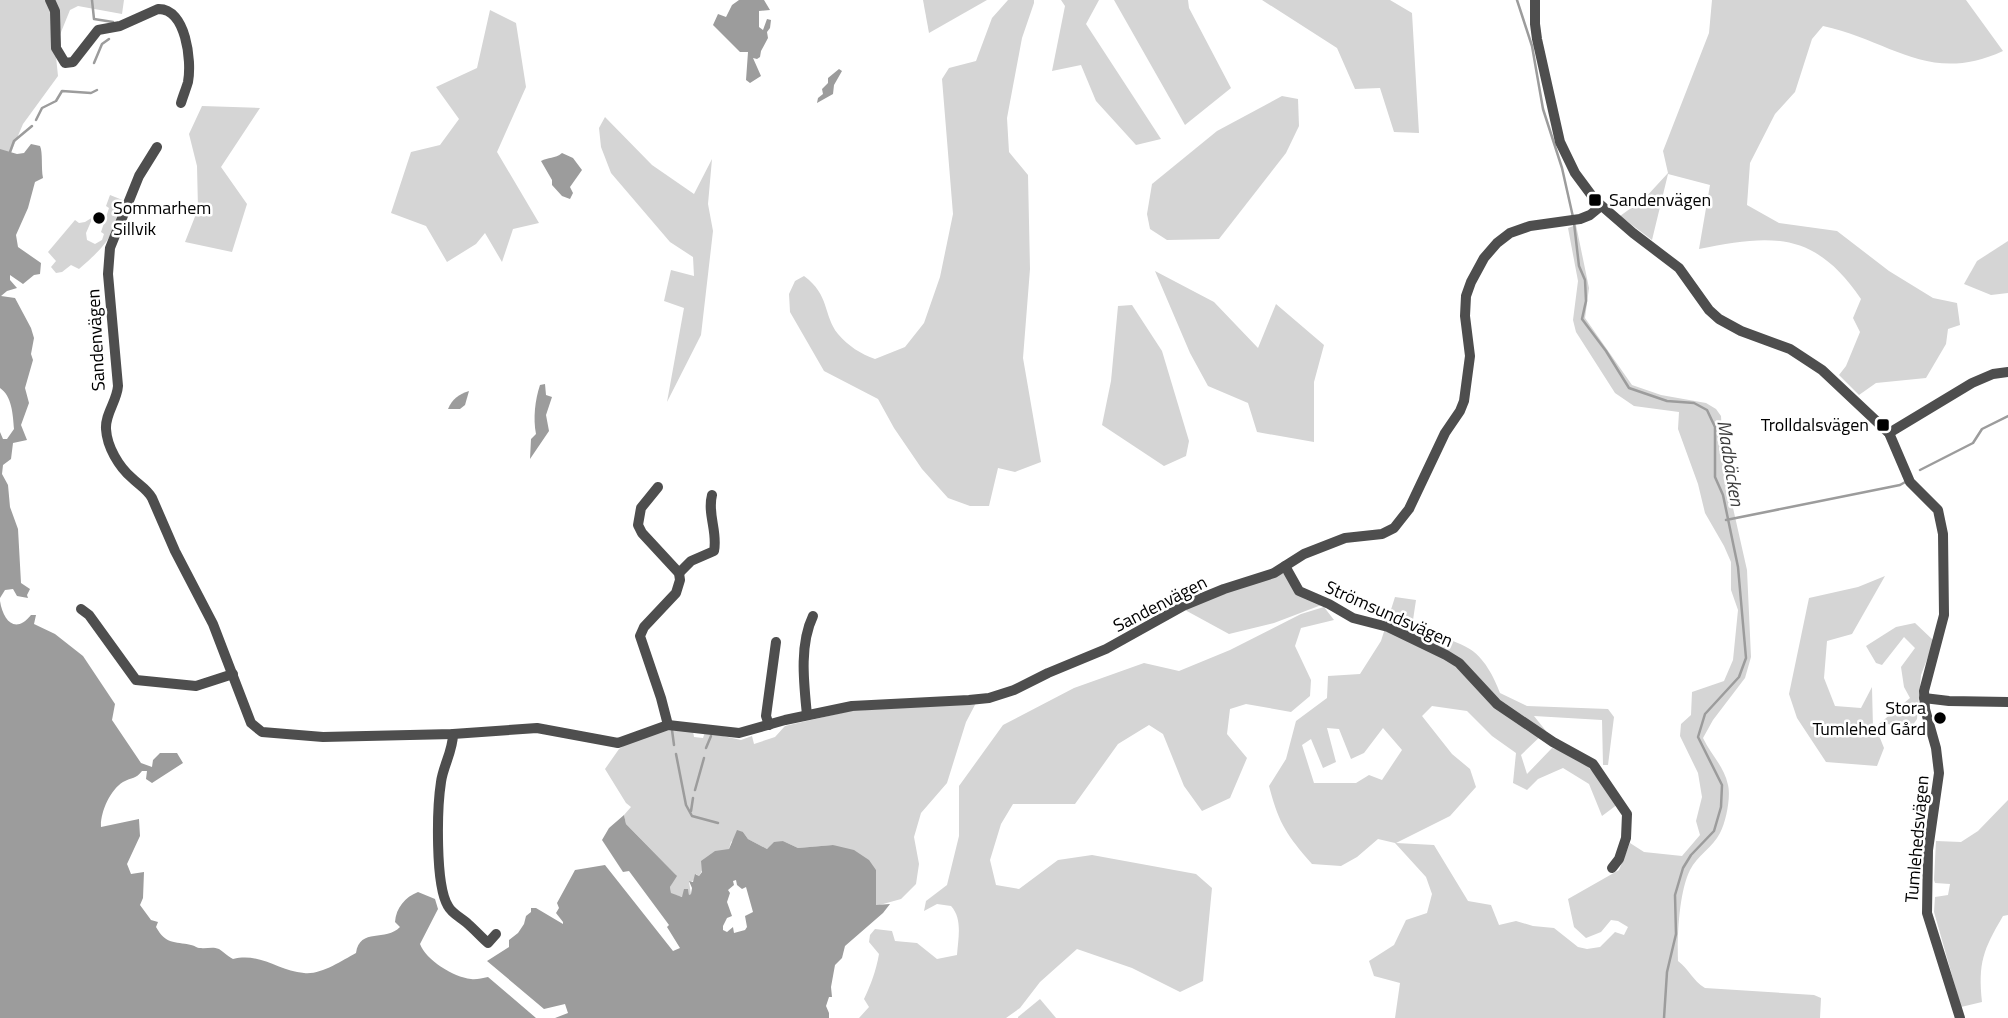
<svg xmlns="http://www.w3.org/2000/svg" width="2008" height="1018" font-family="'Titillium Web',sans-serif">
	<style>
		.green { fill: #d5d5d5; fill-rule: evenodd }
		.water { fill: #9c9c9c; fill-rule: evenodd }
		.lines { fill: none; stroke-linecap: round; stroke-linejoin: round }
		.stream { stroke: #9c9c9c; stroke-width: 2.5 }
		.minor { stroke: #4e4e4e; stroke-width: 10 }
		.poi-dot { fill: #000; stroke: #fff; stroke-width: 2.5 }
		.labels { text-anchor: middle; stroke-width: 5; stroke-linejoin: round; paint-order: stroke }
		.poi-label { font-size: 18px; fill: #000; stroke: #fff; text-anchor: start }
		.street-label { font-size: 18px; fill: #000; stroke: #fff }
		.water-label { font-size: 19px; font-style: italic; fill: #3d3d3d; stroke: #fff }
	</style>
	<rect width="100%" height="100%" fill="#fff"/>
	<g class="green">
		<path d="M0,0H124L122,14L78,6L70,10L55,47L58,76L23,124L0,178Z"/>
		<path d="M923,0H987L929,33Z"/>
		<path d="M1008,0H1034V3L1022,38L1007,118L1009,152L1028,175L1030,269L1023,358L1041,462L1015,472L998,468L989,506H970L948,498L922,469L894,428L878,399L824,371L790,312L789,294L795,281L804,276C830,295 823,315 838,334C848,346 861,354 875,359L905,347L924,323L940,277L953,214L942,79L949,68L976,61L992,18Z"/>
		<path d="M1061,0H1099L1086,24L1161,139L1136,145L1096,101L1081,65L1052,71L1065,6Z"/>
		<path d="M1114,0H1188L1189,8L1231,88L1185,125Z"/>
		<path d="M1262,0H1390L1412,13L1419,133L1394,132L1380,88L1355,89L1337,48Z"/>
		<path d="M1712,0H1966L2003,51C1929,85 1892,41 1823,26L1812,39L1795,92L1775,114L1750,163L1747,205L1779,223L1837,231L1889,271L1933,298L1957,303L1960,325L1948,329L1946,344L1926,378L1876,383L1859,395L1839,375L1846,366L1860,332L1853,318L1861,299C1815,231 1772,234 1699,249L1710,185L1668,174L1652,240L1620,216L1645,198L1668,173L1663,151L1709,33Z"/>
		<path d="M490,10L516,23L526,87L497,152L539,223L513,229L502,262L485,233L476,244L447,262L426,226L391,213L411,152L440,145L459,119L436,87L477,68Z"/>
		<path d="M1282,96L1298,99L1299,126L1286,153L1219,239L1167,240L1150,229L1147,214L1152,184L1217,131Z"/>
		<path d="M202,106L260,108L221,167L247,204L232,252L185,242L198,209L197,166L189,134Z"/>
		<path d="M605,117L652,165L694,194L712,159L708,204L713,231L701,335L667,402L684,308L664,301L671,270L694,276L693,257L670,242L611,173L601,147L599,128Z"/>
		<path d="M110,195L125,201C111,238 109,243 79,269L71,265L62,272L56,273L51,267L56,261L48,252L75,220L79,223L85,222L93,217L86,233L87,240L95,244L102,240L104,234L101,232L109,208L106,206Z"/>
		<path d="M1576,225L1589,288L1585,318L1632,385L1661,395L1706,403L1716,409L1721,416L1724,468L1747,570L1751,657L1745,678L1713,720L1703,738C1711,755 1724,766 1728,785C1731,797 1726,822 1720,833C1713,847 1697,856 1690,870C1679,892 1677,937 1678,961C1690,970 1692,980 1705,988L1814,995L1821,998L1820,1018H1395L1400,983L1374,976L1369,961L1394,945L1406,920L1427,913L1432,894L1426,877L1395,843L1378,839L1357,857L1341,866L1312,864C1286,834 1279,824 1269,786L1286,759L1296,721L1327,698L1328,676L1360,674L1381,641L1395,597L1416,600L1413,620C1429,636 1449,637 1468,648C1484,657 1494,677 1500,693L1527,706L1608,709L1614,717L1608,765H1603L1602,720L1534,716L1546,731L1521,755L1527,774L1552,748C1590,760 1595,774 1618,804L1602,816L1589,784L1563,768L1538,779L1527,790L1513,783L1516,753L1492,736L1467,711L1432,706L1422,716L1452,754L1470,769L1476,787L1450,816L1396,843L1434,845L1468,901L1491,905L1499,925L1516,921L1533,926L1554,928L1578,947L1587,949L1600,947L1615,932L1624,935L1628,927L1618,921L1611,920L1601,932L1586,938L1574,927L1568,899L1619,870L1630,843L1644,852L1682,856L1700,835L1696,821L1702,797L1698,773L1680,736L1681,724L1691,715L1692,692L1724,681L1733,660L1738,610L1731,590V562L1724,546L1705,513L1698,484L1678,429L1679,412L1634,406L1615,393L1576,332L1573,320L1578,281L1568,228ZM1327,728L1339,729L1351,759L1364,753L1383,728L1402,750L1382,780L1369,775L1356,783H1314L1302,745L1311,739L1323,768L1336,762Z"/>
		<path d="M2008,241V293L1991,295L1964,284L1977,261Z"/>
		<path d="M1155,271L1214,302L1258,348L1276,304L1324,345L1314,382V442L1257,432L1248,403L1208,386L1190,353Z"/>
		<path d="M1132,305L1162,351L1189,441L1186,456L1164,466L1102,425L1111,381L1118,306Z"/>
		<path d="M1281,573L1286,574L1299,594L1324,604L1274,623L1229,634L1185,610L1203,601Z"/>
		<path d="M1885,576L1852,634L1827,641L1824,678L1835,706L1861,708L1872,687L1873,729L1910,698L1904,687L1901,667L1915,648L1904,637L1882,665L1876,663L1866,646L1896,627L1915,623L1934,641L1921,675L1917,719L1910,729L1900,722L1895,727L1888,724L1878,733L1884,748L1877,766L1826,762L1797,718L1789,694L1809,598L1858,587Z"/>
		<path d="M1324,607L1334,620L1301,628L1295,646L1311,680L1310,696L1291,712L1246,704L1230,709L1227,734L1247,758L1230,798L1202,811L1184,786L1163,734L1149,725L1118,744L1075,804H1013L1001,824L990,860L996,885L1019,889L1058,860L1092,855L1196,874L1212,888L1203,981L1180,992L1132,968L1077,949L1040,982L1020,1008L1006,1018H859L869,1007L864,999C871,984 876,971 879,954L869,942L870,935L875,929L892,931L895,941L917,943L937,959L957,955C958,939 963,919 951,906L937,904L924,911L926,901L947,885L959,836V786L1003,725L1074,688L1144,663L1179,671L1230,650L1301,614Z"/>
		<path d="M976,703L966,722L947,783L921,813L914,837L919,864L916,884L901,899L876,906V870L833,845L798,848L783,841L767,849L748,839L743,832L731,842L729,849L704,867L699,876L696,874L695,880L689,882L691,894L689,895L688,890L683,897L671,894L670,887L676,875L626,824L624,815L631,807L626,803L605,769L619,749L625,745L664,730L693,731L694,737L703,738L705,732L741,740L752,736L754,744L775,737L785,726L850,711Z"/>
		<path d="M2008,800V915L2003,916C1983,950 1978,963 1982,1002L1961,1007L1934,912L1935,897L1948,895L1950,884L1935,883L1934,880L1936,841L1961,842L1978,831Z"/>
		<path d="M1040,999L1056,1018H1018V1017Z"/>
	</g>
	<g class="water">
		<path d="M739,0H764L770,10L759,11V27L763,30L767,19L771,20L770,28L767,32L768,38L761,51L760,57L757,59L753,58L761,76L750,83L746,80L748,52H740L713,25L718,14L726,17L732,5Z"/>
		<path d="M839,69L842,71L834,85L833,94L817,103L818,98L823,94L822,89L828,83V78Z"/>
		<path d="M31,144L40,146C43,152 41,168 43,178L35,182L28,208L16,235L18,247L41,263L40,274L34,275L23,284L10,275V280L17,288L7,291L1,296L15,298L31,328L34,338L31,354L33,360L25,388L29,403L21,425L27,440L13,443L11,459L3,465L2,474L8,485L10,507L18,529L21,583L30,589L27,595L28,598L17,596L13,589L5,590L0,598V432L3,439H7L14,429C13,415 12,396 0,388V149L17,154L24,153Z"/>
		<path d="M562,153L573,158L582,170L570,187L573,193L570,199L562,196L552,185V180L541,161C548,157 555,159 562,153Z"/>
		<path d="M545,384L546,395L552,397L546,415L549,431L530,459L531,439L536,434C533,418 535,400 540,385Z"/>
		<path d="M469,391L465,405L460,409H448C452,399 459,394 469,391Z"/>
		<path d="M0,601C3,620 15,635 31,615H36L34,624L55,634L83,656L115,704L112,720L141,763L152,767L153,760L160,753H177L183,763L152,783L146,779L147,771H142C136,779 132,777 123,782C110,790 100,813 101,827L139,819L140,836L127,864L131,874L144,872L143,898L140,905L151,920L158,922L156,927C166,945 174,941 191,945C197,946 195,948 201,948C207,949 212,946 219,949C224,952 227,956 233,959C260,952 278,971 304,973C321,975 341,961 356,953C360,927 386,942 400,927L395,922C396,908 405,897 418,892L435,899L438,909L420,944C426,960 453,977 471,979C476,980 482,978 488,977L536,1018H0Z"/>
		<path d="M624,815L626,824L677,876L670,887L671,893L682,897L684,889H688L689,895L691,894L692,888L689,881L693,882L695,874L699,876L702,872L701,861L715,851L729,849L737,830L743,832L748,839L767,849L774,842L783,841L798,848L833,845L854,850L869,860L876,870V905L890,904L883,913L845,946L842,958L835,965L831,987L832,997H829L826,1006L829,1013V1018H555L568,1013L565,1004L544,1009L487,961L509,947V940L518,933L524,924L526,916L531,912V908H536L563,924V922L556,913L559,908L557,903L575,870L605,865L673,951L680,948L667,927L669,925L629,871L623,872L602,840L609,828ZM736,880L737,885L742,889L746,887L753,912L745,916L747,927L745,930L734,933L733,927L727,932L723,930V926L727,918L732,916L727,902L730,893L728,890L734,885L733,881Z"/>
	</g>
	<g class="lines">
		<g class="stream">
			<path d="M92,0L94,19L113,22"/>
			<path d="M1517,0L1532,46L1543,109L1562,168L1573,217"/>
			<path d="M94,63L102,44L109,39"/>
			<path d="M36,120L42,108L56,101L62,91L91,93L97,90"/>
			<path d="M10,152L14,141L32,126"/>
			<path d="M1574,223L1579,266L1585,280L1586,301L1582,319L1606,351L1629,388L1667,401L1694,403L1707,410L1715,427V477L1723,495L1738,567L1746,658L1739,677L1705,714L1698,737L1722,785L1721,807L1714,831L1691,855L1683,868L1675,895L1676,934L1667,972L1664,1018"/>
			<path d="M1920,470L1973,443L1982,429L2008,416"/>
			<path d="M1726,520L1900,485L1907,481"/>
			<path d="M672,730L674,745"/>
			<path d="M706,748L711,736"/>
			<path d="M676,754L686,805L692,816L718,823"/>
			<path d="M695,790L704,758"/>
			<path d="M691,811L693,798"/>
		</g>
		<g class="minor">
			<path d="M50,0L55,11L56,48L65,63L73,62L98,30L120,26L158,9C186,8 192,61 188,82C186,89 183,96 181,103"/>
			<path d="M1535,0V24L1537,39L1560,142L1575,173L1595,200L1633,233L1679,268L1709,310L1719,319L1741,331L1790,349L1822,370L1889,433L1910,482L1938,510L1943,534L1944,615L1924,691L1925,709L1936,748L1939,773L1928,850L1927,913L1960,1018"/>
			<path d="M157,147L139,176L110,248L108,274L118,386C117,401 105,414 106,429C107,447 119,467 132,478C139,485 147,489 152,498L175,551L213,624L251,723L262,732L323,737L453,734L537,728L618,743L668,725L739,733L785,720L852,706L969,700L989,698L1014,690L1048,673L1106,649L1185,605L1224,589L1274,573L1304,554L1345,538L1382,534L1394,528L1409,509L1445,433L1460,411L1464,401L1470,356L1465,316L1466,296L1471,282L1484,258L1497,243L1510,233L1530,226L1580,219L1590,215L1601,206"/>
			<path d="M1889,433L1972,383L1993,374L2008,372"/>
			<path d="M658,487L641,508L638,525L642,533L679,573L680,580L676,593L644,627L640,636L661,698L668,725"/>
			<path d="M1285,566L1299,591L1329,604L1353,618L1388,627L1446,655L1459,663L1497,704L1553,742L1593,764L1627,814L1626,838L1619,859L1612,868"/>
			<path d="M679,573L691,561L714,551C718,532 707,514 712,495"/>
			<path d="M81,609L89,615L136,680L196,686L233,674"/>
			<path d="M1924,698L1949,701L2008,702"/>
			<path d="M807,715C804,684 799,645 813,616"/>
			<path d="M769,725L766,716L776,642"/>
			<path d="M453,734C453,751 443,766 441,782C437,808 435,885 448,906C452,914 462,918 468,924C475,930 481,937 488,943L496,934"/>
		</g>
	</g>
	<g class="poi-dot">
		<rect x="1588" y="193" width="14" height="14" rx="3.5"/>
		<circle cx="99" cy="218" r="7"/>
		<rect x="1876" y="418" width="14" height="14" rx="3.5"/>
		<circle cx="1940" cy="718" r="7"/>
	</g>
	<g class="labels">
		<g class="poi-label">
			<text x="1609" y="206">Sandenvägen</text>
			<text x="113" y="214">Sommarhem<tspan x="113" dy="21">Sillvik</tspan></text>
			<text x="1869" y="431" text-anchor="end">Trolldalsvägen</text>
			<text x="1926" y="714" text-anchor="end">Stora<tspan x="1926" dy="21">Tumlehed Gård</tspan></text>
		</g>
		<g class="street-label">
			<text transform="translate(96 340) rotate(-93)" y="6">Sandenvägen</text>
			<text transform="translate(1160 604) rotate(-27)" y="6">Sandenvägen</text>
			<text transform="translate(1389 614) rotate(24)" y="6">Strömsundsvägen</text>
			<text transform="translate(1917 839) rotate(-85)" y="6">Tumlehedsvägen</text>
		</g>
		<g class="water-label">
			<text transform="translate(1731 463) rotate(81)" y="7">Madbäcken</text>
		</g>
	</g>
</svg>
